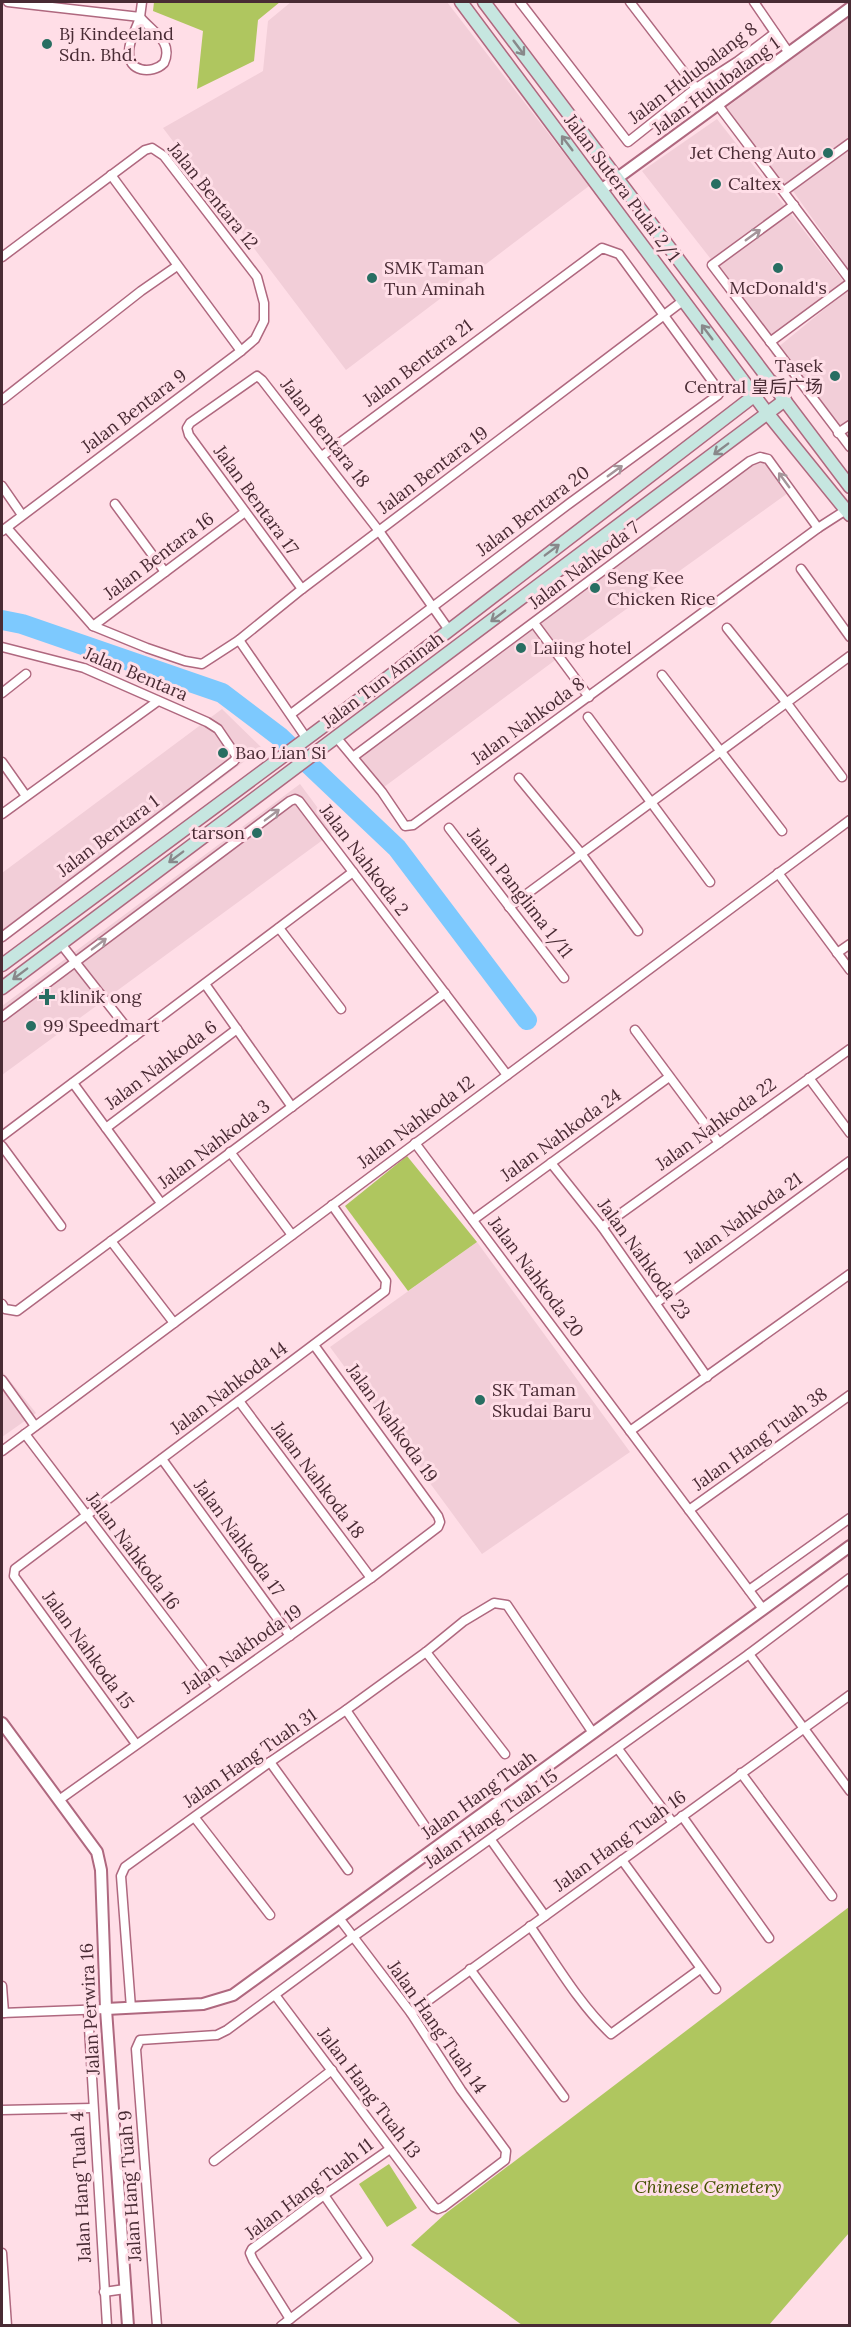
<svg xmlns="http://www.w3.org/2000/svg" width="851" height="2327" font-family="Lora,'Noto Sans SC',serif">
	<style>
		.built { fill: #f2ced8 }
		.green { fill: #afc65f }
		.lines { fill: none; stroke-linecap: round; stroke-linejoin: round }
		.river { stroke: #7dc9fe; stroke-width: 20 }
		.minor-casing { stroke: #af687f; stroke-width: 11 }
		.tertiary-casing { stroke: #af687f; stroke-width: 14 }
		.secondary-casing { stroke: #af687f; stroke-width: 15 }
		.minor { stroke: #fff; stroke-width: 8 }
		.tertiary { stroke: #fff; stroke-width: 10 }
		.secondary { stroke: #c6e6e0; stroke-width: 12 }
		.oneway { stroke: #88888a }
		.oneway2 { stroke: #a4959a }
		.poi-dot { fill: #286e62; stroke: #ffdee7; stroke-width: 2 }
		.labels { text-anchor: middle; stroke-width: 6; stroke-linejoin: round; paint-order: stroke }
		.poi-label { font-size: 18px; fill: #492b34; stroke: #ffdee7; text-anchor: start }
		.street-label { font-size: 18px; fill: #492b34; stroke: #ffdee7 }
		.park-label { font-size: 18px; font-style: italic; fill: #445100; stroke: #ffdee7 }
	</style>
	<rect width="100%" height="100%" fill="#ffdee7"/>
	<g class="built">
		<path d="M291,2H447L589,186L346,370L163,128L263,71L268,21Z"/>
		<path d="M849,15V138L784,186L726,108Z"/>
		<path d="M717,119L844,282L771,336L642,171Z"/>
		<path d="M849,150V270L793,191Z"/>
		<path d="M849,289V454L771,353Z"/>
		<path d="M761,461L766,462L788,493L554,661L384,787L358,757L751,465Z"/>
		<path d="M222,709L262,748L2,944V873Z"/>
		<path d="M300,784L335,831L2,1075V1006Z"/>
		<path d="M477,1242L630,1452L482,1554L330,1347Z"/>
		<path d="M2,1371L36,1413L2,1437Z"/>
	</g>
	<g class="green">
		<path d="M154,2H280L258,20L254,61L197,89L203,31L153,11Z"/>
		<path d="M407,1156L477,1242L408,1291L345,1206Z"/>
		<path d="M849,1907V2233L769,2325H522L411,2245L445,2214Z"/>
		<path d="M389,2164L417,2208L387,2227L359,2184Z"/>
	</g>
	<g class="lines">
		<path class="river" d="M2,620L22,624L222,693L280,737L397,848L527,1020"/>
		<defs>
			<g id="minor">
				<path d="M8,2L140,17L142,2"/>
				<path d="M520,2L628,142L696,88L738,61L775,33"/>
				<path d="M630,2L696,88"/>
				<path d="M754,2L789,53"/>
				<path d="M140,17C152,32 174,41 164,63C152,75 127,72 129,51C129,40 137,28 140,17Z"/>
				<path d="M718,105L850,280"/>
				<path d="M111,175L241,351"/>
				<path d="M784,191L850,143"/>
				<path d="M794,205L712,265L850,447"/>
				<path d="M2,257L145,150L152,148L164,156L257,277L264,303V321L255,339L241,351L2,531"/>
				<path d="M770,342L850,283"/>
				<path d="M2,400L141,291L177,266"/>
				<path d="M838,433L850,425"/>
				<path d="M2,486L22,515"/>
				<path d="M115,504L165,572"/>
				<path d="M7,528L93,626L147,648L185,661L202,664L239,640L302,589L684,300"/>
				<path d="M801,569L850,637"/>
				<path d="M302,589L189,435L187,428L190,423L257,376L262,380L379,531L449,630"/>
				<path d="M534,623L589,697"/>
				<path d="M93,626L245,512"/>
				<path d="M727,628L786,702L842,777"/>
				<path d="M239,640L307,739"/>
				<path d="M2,647L84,668L207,722L218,729L237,757L234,761L2,937"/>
				<path d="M662,675L782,831"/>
				<path d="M2,693L26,674"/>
				<path d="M291,714L570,503L718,395L720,392L619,254L602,248L322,456"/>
				<path d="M588,717L710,882"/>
				<path d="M336,737L382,792L405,826L413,825L818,528L846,510"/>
				<path d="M353,757L750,461L760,457L768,459L818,528"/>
				<path d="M2,762L26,796"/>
				<path d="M519,778L580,852L638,931"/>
				<path d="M2,814L158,701"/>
				<path d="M449,828L564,978"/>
				<path d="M778,873L850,970"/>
				<path d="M509,907L850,656"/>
				<path d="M279,928L341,1009"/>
				<path d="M61,944L134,1037"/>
				<path d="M837,953L850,944"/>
				<path d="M205,984L292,1107"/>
				<path d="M2,1017L290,801L295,799L299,801L507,1075"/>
				<path d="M635,1030L719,1143"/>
				<path d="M809,1078L850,1133"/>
				<path d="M73,1083L161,1203"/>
				<path d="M106,1128L237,1029"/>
				<path d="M2,1136L353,872"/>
				<path d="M415,1143L763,1609"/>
				<path d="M2,1146L61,1226"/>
				<path d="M230,1152L292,1235"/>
				<path d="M551,1163L602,1227L707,1377"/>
				<path d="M473,1220L669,1077"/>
				<path d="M602,1227L850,1049"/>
				<path d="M111,1241L174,1323"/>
				<path d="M656,1303L850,1161"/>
				<path d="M2,1304L5,1309L17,1311L445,993"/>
				<path d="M2,1380L35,1426"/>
				<path d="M239,1401L371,1578"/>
				<path d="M630,1431L850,1274"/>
				<path d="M25,1434L217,1687"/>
				<path d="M2,1451L850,820"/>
				<path d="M162,1459L290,1636"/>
				<path d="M689,1510L850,1395"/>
				<path d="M749,1590L850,1518"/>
				<path d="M426,1652L505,1754"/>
				<path d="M749,1654L850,1791"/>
				<path d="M346,1710L429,1832"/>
				<path d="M136,1744L14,1576L15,1569L385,1291L386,1281L332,1205"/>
				<path d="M618,1749L673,1823"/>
				<path d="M270,1762L348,1870"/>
				<path d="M741,1773L832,1896"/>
				<path d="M59,1800L371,1578L438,1527L440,1522L438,1516L314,1345"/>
				<path d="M682,1816L769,1938"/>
				<path d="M195,1818L270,1915"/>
				<path d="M491,1840L545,1916"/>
				<path d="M622,1860L716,1989"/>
				<path d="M530,1926C555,1962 579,2004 611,2034L700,1969"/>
				<path d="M470,1969L564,2097"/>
				<path d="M2,1986L4,2013"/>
				<path d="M275,1995L434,2207L438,2209L443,2207L505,2160L506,2151L461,2090L411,2013L339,1918"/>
				<path d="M131,2008L121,1876L125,1867L270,1762L346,1710L426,1652L464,1621L494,1603L507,1605L593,1733"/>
				<path d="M88,2011L107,2326"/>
				<path d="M2,2013L106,2009"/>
				<path d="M411,2013L850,1695"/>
				<path d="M2,2110L92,2108"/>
				<path d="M214,2161L332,2070"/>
				<path d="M2,2253L7,2326"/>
				<path d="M104,2292L125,2289"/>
				<path d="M290,2319L253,2260L250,2253L252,2249L324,2195L390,2149"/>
				<path d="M157,2326L136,2049L140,2040L217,2035L227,2030L353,1937L749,1654L850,1578"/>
				<path d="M281,2326L368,2259L324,2195"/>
			</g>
			<g id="tertiary">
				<path d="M601,190L850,8"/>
				<path d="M2,1723L97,1852L101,1870L106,2009L128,2326"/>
				<path d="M106,2009L203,2004L233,1995L850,1546"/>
			</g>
			<g id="secondary">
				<path d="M461,2L768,414L850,515"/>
				<path d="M484,2L850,487"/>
				<path d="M2,965L356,702L772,382"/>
				<path d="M2,988L785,400"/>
			</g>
		</defs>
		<use href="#minor" class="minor-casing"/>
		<use href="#tertiary" class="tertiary-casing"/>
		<use href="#secondary" class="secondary-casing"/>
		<use href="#minor" class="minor"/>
		<use href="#tertiary" class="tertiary"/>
		<use href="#secondary" class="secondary"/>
	</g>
	<defs><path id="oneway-shaft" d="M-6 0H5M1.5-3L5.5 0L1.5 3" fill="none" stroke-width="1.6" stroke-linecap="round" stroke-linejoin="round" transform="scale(1.5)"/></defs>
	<g class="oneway">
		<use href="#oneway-shaft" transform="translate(519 48) rotate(53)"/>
		<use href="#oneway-shaft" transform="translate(567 143) rotate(-127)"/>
		<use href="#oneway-shaft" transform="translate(707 332) rotate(-127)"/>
		<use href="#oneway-shaft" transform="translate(721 449) rotate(143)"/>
		<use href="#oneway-shaft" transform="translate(552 550) rotate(-37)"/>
		<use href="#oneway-shaft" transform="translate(498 616) rotate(143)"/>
		<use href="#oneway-shaft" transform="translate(176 857) rotate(143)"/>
		<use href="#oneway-shaft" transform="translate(20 974) rotate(143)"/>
	</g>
	<g class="oneway2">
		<use href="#oneway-shaft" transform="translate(753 235) rotate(-36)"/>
		<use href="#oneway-shaft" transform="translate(615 471) rotate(-36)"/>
		<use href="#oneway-shaft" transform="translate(784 480) rotate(-126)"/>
		<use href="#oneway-shaft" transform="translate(272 815) rotate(-37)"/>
		<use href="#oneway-shaft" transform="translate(99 944) rotate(-37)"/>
	</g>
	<g class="poi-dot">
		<circle cx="47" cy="44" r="6"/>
		<circle cx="828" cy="153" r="6"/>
		<circle cx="716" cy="184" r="6"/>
		<circle cx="778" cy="268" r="6"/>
		<circle cx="372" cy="278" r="6"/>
		<circle cx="835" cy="376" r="6"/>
		<circle cx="595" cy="588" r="6"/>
		<circle cx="521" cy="648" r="6"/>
		<circle cx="223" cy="753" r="6"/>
		<circle cx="257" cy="833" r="6"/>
		<path d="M44 988h6v6h6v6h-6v6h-6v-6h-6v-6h6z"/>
		<circle cx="31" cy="1026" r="6"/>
		<circle cx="480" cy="1400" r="6"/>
	</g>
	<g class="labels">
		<g class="poi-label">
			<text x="59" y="40">Bj Kindeeland<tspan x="59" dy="21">Sdn. Bhd.</tspan></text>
			<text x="816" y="159" text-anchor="end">Jet Cheng Auto</text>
			<text x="728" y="190">Caltex</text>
			<text x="384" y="274">SMK Taman<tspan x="384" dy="21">Tun Aminah</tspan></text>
			<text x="778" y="294" text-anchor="middle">McDonald's</text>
			<text x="823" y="372" text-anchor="end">Tasek<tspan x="823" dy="21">Central 皇后广场</tspan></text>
			<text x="607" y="584">Seng Kee<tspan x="607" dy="21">Chicken Rice</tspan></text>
			<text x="533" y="654">Laiing hotel</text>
			<text x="235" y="759">Bao Lian Si</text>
			<text x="245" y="839" text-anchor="end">tarson</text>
			<text x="60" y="1003">klinik ong</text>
			<text x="43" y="1032">99 Speedmart</text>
			<text x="492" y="1396">SK Taman<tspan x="492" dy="21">Skudai Baru</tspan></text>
		</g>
		<g class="street-label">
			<text transform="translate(693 73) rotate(-37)" y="6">Jalan Hulubalang 8</text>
			<text transform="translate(716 86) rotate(-36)" y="6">Jalan Hulubalang 1</text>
			<text transform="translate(622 188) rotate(53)" y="6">Jalan Sutera Pulai 2/1</text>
			<text transform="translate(213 196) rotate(51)" y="6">Jalan Bentara 12</text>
			<text transform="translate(418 363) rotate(-37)" y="6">Jalan Bentara 21</text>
			<text transform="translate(134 411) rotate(-37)" y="6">Jalan Bentara 9</text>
			<text transform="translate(325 433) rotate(52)" y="6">Jalan Bentara 18</text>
			<text transform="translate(433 470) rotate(-37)" y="6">Jalan Bentara 19</text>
			<text transform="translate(256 500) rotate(54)" y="6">Jalan Bentara 17</text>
			<text transform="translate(533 511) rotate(-37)" y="6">Jalan Bentara 20</text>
			<text transform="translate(159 556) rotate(-37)" y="6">Jalan Bentara 16</text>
			<text transform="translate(584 565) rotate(-37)" y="6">Jalan Nahkoda 7</text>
			<text transform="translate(136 674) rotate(23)" y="6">Jalan Bentara</text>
			<text transform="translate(383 680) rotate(-37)" y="6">Jalan Tun Aminah</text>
			<text transform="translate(528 721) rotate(-36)" y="6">Jalan Nahkoda 8</text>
			<text transform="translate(108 836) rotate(-37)" y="6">Jalan Bentara 1</text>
			<text transform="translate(364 860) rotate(53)" y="6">Jalan Nahkoda 2</text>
			<text transform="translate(520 893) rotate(52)" y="6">Jalan Panglima 1/11</text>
			<text transform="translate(161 1065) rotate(-37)" y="6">Jalan Nahkoda 6</text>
			<text transform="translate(416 1122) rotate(-37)" y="6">Jalan Nahkoda 12</text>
			<text transform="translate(716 1124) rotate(-36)" y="6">Jalan Nahkoda 22</text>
			<text transform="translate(561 1135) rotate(-36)" y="6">Jalan Nahkoda 24</text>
			<text transform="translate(214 1144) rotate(-37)" y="6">Jalan Nahkoda 3</text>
			<text transform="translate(743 1218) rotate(-36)" y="6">Jalan Nahkoda 21</text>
			<text transform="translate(644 1259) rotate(54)" y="6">Jalan Nahkoda 23</text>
			<text transform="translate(536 1277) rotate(53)" y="6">Jalan Nahkoda 20</text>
			<text transform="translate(229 1388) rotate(-37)" y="6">Jalan Nahkoda 14</text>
			<text transform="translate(392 1423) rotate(54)" y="6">Jalan Nahkoda 19</text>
			<text transform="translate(760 1439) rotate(-36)" y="6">Jalan Hang Tuah 38</text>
			<text transform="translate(318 1480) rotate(53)" y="6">Jalan Nahkoda 18</text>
			<text transform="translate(239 1538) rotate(54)" y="6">Jalan Nahkoda 17</text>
			<text transform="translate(133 1551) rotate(53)" y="6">Jalan Nahkoda 16</text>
			<text transform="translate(242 1649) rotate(-35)" y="6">Jalan Nakhoda 19</text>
			<text transform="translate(88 1650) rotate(54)" y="6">Jalan Nahkoda 15</text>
			<text transform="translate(250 1758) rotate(-35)" y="6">Jalan Hang Tuah 31</text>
			<text transform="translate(479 1795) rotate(-36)" y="6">Jalan Hang Tuah</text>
			<text transform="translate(491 1819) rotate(-35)" y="6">Jalan Hang Tuah 15</text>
			<text transform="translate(620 1841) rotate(-36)" y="6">Jalan Hang Tuah 16</text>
			<text transform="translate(90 2009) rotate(-93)" y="6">Jalan Perwira 16</text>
			<text transform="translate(437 2027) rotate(55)" y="6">Jalan Hang Tuah 14</text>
			<text transform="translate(369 2093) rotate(53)" y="6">Jalan Hang Tuah 13</text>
			<text transform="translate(130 2186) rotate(-94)" y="6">Jalan Hang Tuah 9</text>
			<text transform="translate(81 2187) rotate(-93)" y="6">Jalan Hang Tuah 4</text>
			<text transform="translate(309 2189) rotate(-37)" y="6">Jalan Hang Tuah 11</text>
		</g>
		<g class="park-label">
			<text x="708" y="2193">Chinese Cemetery</text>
		</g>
	</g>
	<rect width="851" height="2327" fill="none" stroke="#492b34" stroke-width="6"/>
</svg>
